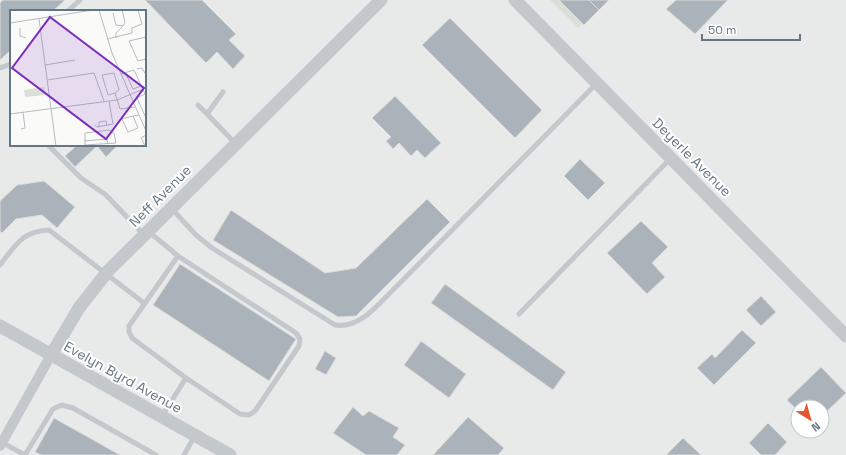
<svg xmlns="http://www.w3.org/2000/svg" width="846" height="455" font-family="'Space Grotesk',sans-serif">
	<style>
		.built { fill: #e8e9e9; fill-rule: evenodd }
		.green { fill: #dadfd7 }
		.building { fill: #aab3b9; stroke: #dcdcda }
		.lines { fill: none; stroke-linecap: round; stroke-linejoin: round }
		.service { stroke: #c3c8cc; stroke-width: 5 }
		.minor { stroke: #c3c8cc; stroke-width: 10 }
		.tertiary { stroke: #c3c8cc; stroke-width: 13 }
		.labels { text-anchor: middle; stroke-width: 4; stroke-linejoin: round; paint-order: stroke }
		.street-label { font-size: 14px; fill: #657683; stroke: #fff }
		.inset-road { fill: none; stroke: #b5bdc2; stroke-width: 1 }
		.view { fill: #7b2cbf; fill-opacity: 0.15; stroke: #7b2cbf; stroke-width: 2 }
		.inset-edge { fill: none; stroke: #657683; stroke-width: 2 }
	</style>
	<rect width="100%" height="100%" fill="#fafaf8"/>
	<path class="built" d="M0,0H846V455H0ZM11,11H145V145H11ZM798,407H822V431H798Z"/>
	<path class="green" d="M550,0H606L578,28Z"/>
	<g class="building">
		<path d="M3,0H65L53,11H11V50L0,60V3Z"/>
		<path d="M145,0H202L236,34L229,40L245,56L233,69L217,52L206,63Z"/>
		<path d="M559,0H589L599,10L584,25Z"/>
		<path d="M589,0H609L599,10Z"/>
		<path d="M676,0H728L695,34L666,9Z"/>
		<path d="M450,18L542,110L515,138L422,45Z"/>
		<path d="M395,96L441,143L425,158L417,150L411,156L399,143L393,149L386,141L391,137L372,118Z"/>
		<path d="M77,145H118L106,157L97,146L75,167L65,156Z"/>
		<path d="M580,159L605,183L588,200L564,176Z"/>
		<path d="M44,181L75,207L57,228L42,215L16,219L2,233L0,231V201L17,185Z"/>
		<path d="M427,199L450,222L356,316L338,317L213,240L231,210L325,273L356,268Z"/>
		<path d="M641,221L668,247L652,263L665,277L647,294L607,253Z"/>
		<path d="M180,264L296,339L269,381L153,305Z"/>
		<path d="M445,284L566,372L553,390L431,303Z"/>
		<path d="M761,296L776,312L761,326L746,310Z"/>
		<path d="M742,330L756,343L714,385L697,368L712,354L715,358Z"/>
		<path d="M421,341L466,374L449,398L404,365Z"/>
		<path d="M325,351L336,358L326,375L315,369Z"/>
		<path d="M821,367L846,393L822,416V407H798V411L787,400Z"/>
		<path d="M353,407L363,416L369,411L399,428L393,437L405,445L397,455H366L333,433Z"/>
		<path d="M468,417L504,448L498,455H433Z"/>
		<path d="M54,418L120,455H41L35,452Z"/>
		<path d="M768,423L787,442L775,455H761L749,443Z"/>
		<path d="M683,438L701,455H666Z"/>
	</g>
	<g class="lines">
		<g class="service">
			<path d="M68,11L80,0"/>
			<path d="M0,68L11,64"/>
			<path d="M223,92L207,114L235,143"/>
			<path d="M198,105L207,114"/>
			<path d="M48,145L81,178L106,195L143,234"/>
			<path d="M172,209L196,235L212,248L335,325C361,329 380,302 397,286L597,83"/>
			<path d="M148,231L178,256"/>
			<path d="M178,256L296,333L300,339L299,346L255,411L249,415L240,414L186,378L132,338L129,332V326Z"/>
			<path d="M0,265C15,246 22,231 49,230L144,303"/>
			<path d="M519,314L670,159"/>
			<path d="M162,416L186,378"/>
			<path d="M1,442L25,455"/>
			<path d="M25,455L53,409L62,405L73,408L156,455"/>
			<path d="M184,455L194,437"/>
		</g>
		<path class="minor" d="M0,446L51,355"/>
		<g class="tertiary">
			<path d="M515,0L846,336"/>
			<path d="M0,326L230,455"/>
			<path d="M51,355L79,308L108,271L381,0"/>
		</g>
	</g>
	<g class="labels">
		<g class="street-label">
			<text transform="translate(692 157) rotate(45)" y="5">Deyerle Avenue</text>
			<text transform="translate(160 196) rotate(-45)" y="5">Neff Avenue</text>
			<text transform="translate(123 377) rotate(29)" y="5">Evelyn Byrd Avenue</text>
		</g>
	</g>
	<g transform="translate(10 10)">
		<rect width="136" height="136" fill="#fafaf8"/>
		<path d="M34,77L35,85L15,87L14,80Z" fill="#dadfd7"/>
		<path class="inset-road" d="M89,0L102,43L136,121M103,3L106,15L113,16L115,12L112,0M29,9L46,136M0,13L83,0M10,18V26L16,28M136,27L119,31L128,51L136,49M106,28V23L113,16M97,29L122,23V18L132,14L128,0M35,55L65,50M127,59L132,58L136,65M115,62L123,79L131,76M111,64L124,60L135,84L127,88L136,108M37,70L84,63L94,91M105,83L98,85L92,65L104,63L109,80L105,83L110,99L125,97M0,104L107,90L136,78M123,106L128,118L118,122L112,109L123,106L129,105M85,115L87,117L103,114L99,91M89,117V112L96,111L97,116M11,119L15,118L13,102M99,120L104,123L106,133L75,135V123ZM74,131L97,129L98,134M135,136L131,128L136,125"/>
		<path class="view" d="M40,7L134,78L96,129L2,58Z"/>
		<rect width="136" height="136" class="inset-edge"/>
	</g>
	<g transform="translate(810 419) rotate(143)"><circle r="19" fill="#ffffff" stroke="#c1c8cd"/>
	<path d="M0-3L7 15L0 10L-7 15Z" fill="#e4572e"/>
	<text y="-6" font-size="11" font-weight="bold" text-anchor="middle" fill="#657683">N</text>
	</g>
	<path d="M702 34v6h98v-6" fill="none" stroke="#657683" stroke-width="2"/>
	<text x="708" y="34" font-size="12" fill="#657683" stroke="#ffffff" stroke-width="3" paint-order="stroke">50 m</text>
</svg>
